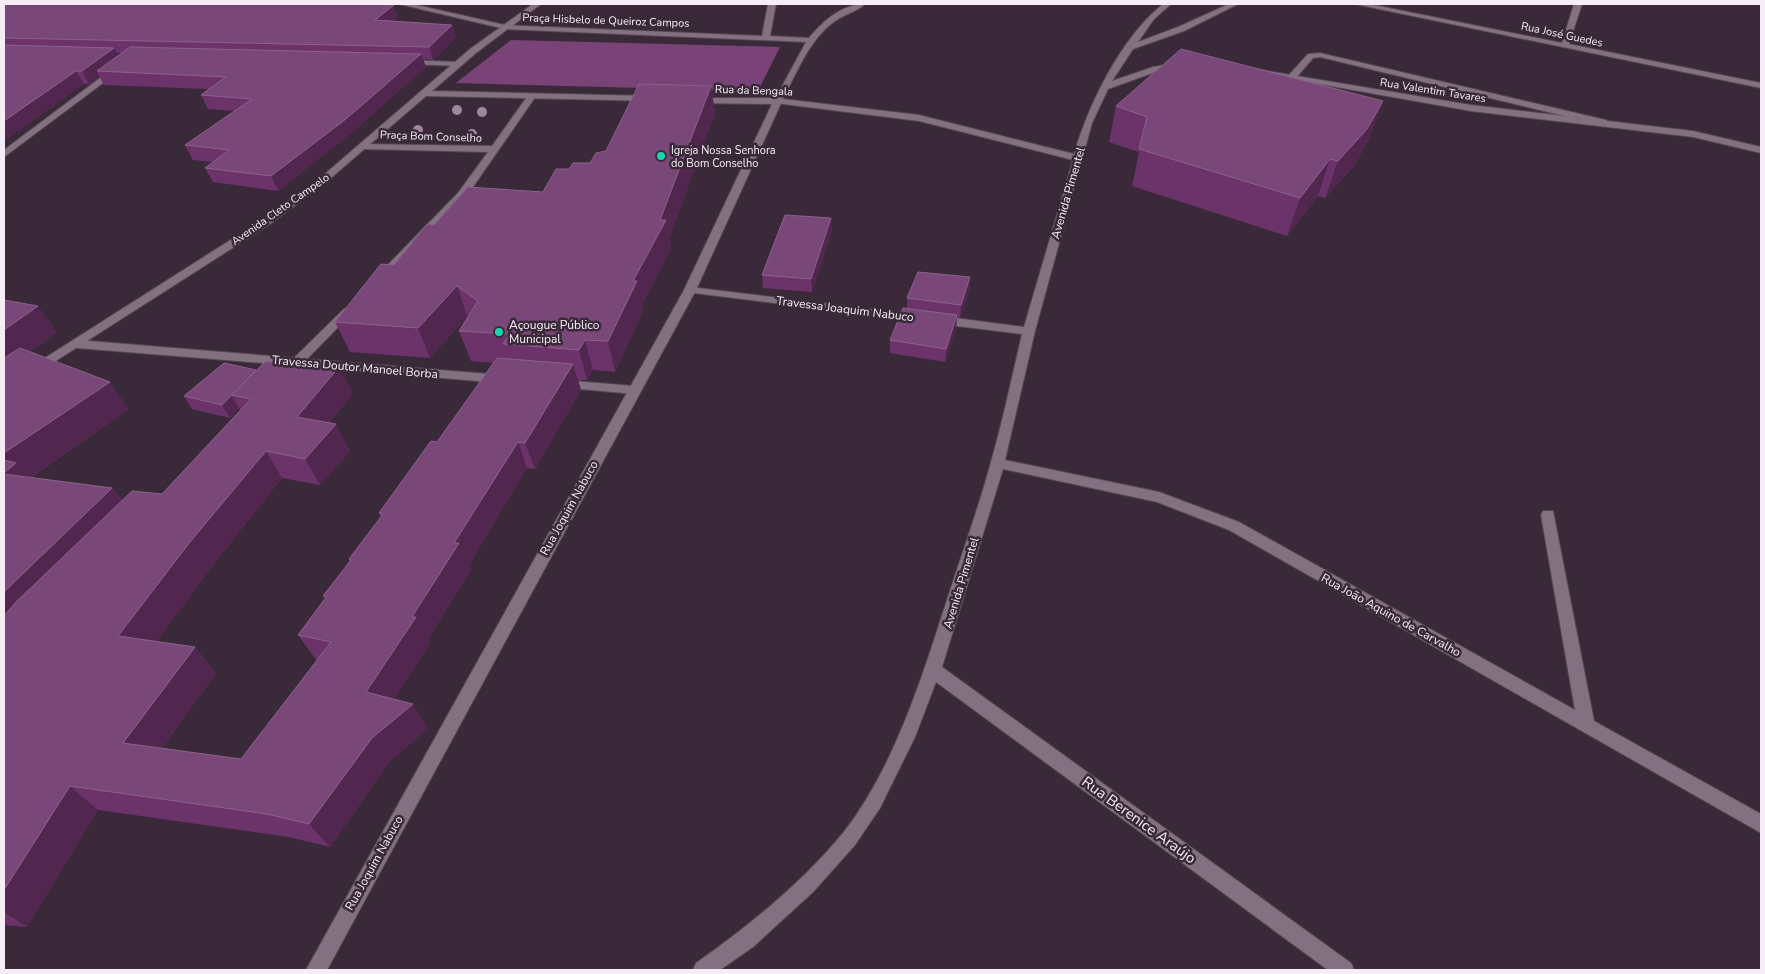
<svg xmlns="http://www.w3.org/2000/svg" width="1765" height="974" font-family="'Nunito Sans',sans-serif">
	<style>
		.green { fill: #7a4377 }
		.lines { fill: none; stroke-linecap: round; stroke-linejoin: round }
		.service-casing { stroke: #544753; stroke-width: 2 }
		.minor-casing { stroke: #544753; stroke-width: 2 }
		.secondary-casing { stroke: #544753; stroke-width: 2 }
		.service { fill: #837081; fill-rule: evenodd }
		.minor { fill: #837081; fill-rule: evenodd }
		.secondary { fill: #837081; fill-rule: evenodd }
		.tree { fill: #a1869f }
		.wall { fill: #6c336a; fill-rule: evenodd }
		.shaded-wall { fill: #512750 }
		.building { fill: #7a4779; stroke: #8e618c }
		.poi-dot { fill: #1ad5b2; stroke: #3a2a39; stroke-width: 2 }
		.labels { text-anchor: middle; stroke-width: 5; stroke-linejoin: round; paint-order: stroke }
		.far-street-label { font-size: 11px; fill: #f7edf6; stroke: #3a2a39 }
		.far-poi-label { font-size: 11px; fill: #f7edf6; stroke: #3a2a39; text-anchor: start }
		.street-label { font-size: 12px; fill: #f7edf6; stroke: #3a2a39 }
		.poi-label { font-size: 12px; fill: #f7edf6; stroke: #3a2a39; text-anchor: start }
		.near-street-label { font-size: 15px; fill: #f7edf6; stroke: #3a2a39 }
	</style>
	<rect width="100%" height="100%" fill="#3a2a39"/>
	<path class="green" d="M511,40L780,47L758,91L456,83Z"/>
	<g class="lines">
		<defs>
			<path id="service" d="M1320,53L1606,120L1610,123L1606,126L1320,57L1313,58L1295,79H1289V75L1308,54Z"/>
			<g id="minor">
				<path d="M399,4H412L505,25L762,36L768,4H776L770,36L809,38C823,21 842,4 865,4C857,12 841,15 831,24C808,43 797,72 783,99L919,115L1074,154C1089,103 1121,38 1163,4H1171L1154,19L1138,42L1178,27L1229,4H1238L1184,31L1133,49L1112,81L1153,67L1177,63H1180V67L1158,71L1108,89L1092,123L1035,331L1005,460L1159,492L1239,522L1575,710L1541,515L1543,511H1553L1594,721L1761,814V833L1229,530L1157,502L1003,469L942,667L1351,963L1354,970H1328L936,682L915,737L880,808L855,845L813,892L753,947L720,970H693L696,963C749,926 802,883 843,833C893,770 922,678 946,603C961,556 978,510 991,462C1003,420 1012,377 1022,334L940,324L934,320L940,316L1024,327L1073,160L919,121L775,103L774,101L806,42L505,29Z"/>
				<path d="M1355,4H1369L1562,43L1574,4H1582L1569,44L1761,83V88Z"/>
				<path d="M404,60L459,62L463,64L459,66L407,64L403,62Z"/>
				<path d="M112,69L119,71L4,157V150Z"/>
				<path d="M1255,69L1471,105L1693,131L1761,147V153L1693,137L1471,111L1258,73L1254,71Z"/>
				<path d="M529,94L536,96L466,197L385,280H377V276L458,193L488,152L363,149L360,148V144L492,146Z"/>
				<path d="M690,287L919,315L925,318L919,321L686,292L684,290Z"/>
				<path d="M348,308L354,311L352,313L307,359L501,375L507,379L501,383L300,366L288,378L284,379L278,375L287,365L77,348L71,344L77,340L294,358L344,309Z"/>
				<path d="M562,380L634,386L640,390L634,394L558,387L556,384L558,381Z"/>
			</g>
			<g id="secondary">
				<path d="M533,4H541L476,53L432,91L650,96L653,97V101L426,96L325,183L270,224L4,394V384L262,220L319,179L470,49Z"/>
				<path d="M693,98H778L782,101L696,290L327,970H306L684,290L772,104L696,103L692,100Z"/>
			</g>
		</defs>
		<use href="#service" class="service-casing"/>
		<use href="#minor" class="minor-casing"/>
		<use href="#secondary" class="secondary-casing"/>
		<use href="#service" class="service"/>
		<use href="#minor" class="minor"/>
		<use href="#secondary" class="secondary"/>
	</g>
	<g class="tree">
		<circle cx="457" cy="110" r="5"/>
		<circle cx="482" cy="112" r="5"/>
		<circle cx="418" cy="130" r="5"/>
		<circle cx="472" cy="134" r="5"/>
	</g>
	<g class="wall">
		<path d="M4,4L398,17L393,21L452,25L456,37L433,60L423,59L426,67L351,133L278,191L213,182L205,168L213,162L193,160L185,145L234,111L208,109L201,95L208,89L104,85L99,76L89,84H84L4,141ZM116,53H122L118,56Z"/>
		<path d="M711,86L715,113L669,239L671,249L642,305L643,311L615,372L593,370L587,380H578L581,390L535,469L527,468L469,565L471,570L428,639L430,643L394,699L428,728L389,762L330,847L289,837L98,810L27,927L4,925V300L57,332L30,352L129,409L30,478L112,488L122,500L162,494L240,410L239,408L230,418L192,409L184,396L353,393L329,423L350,451L320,485L282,478L210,569L156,642L195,647L216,673L162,748L241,759L317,661L298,635L325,599L323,596L350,561L349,559L381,517L379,513L437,442L494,363L471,361L459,331L468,316H467L430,358L350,352L335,322L434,225L543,192L569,169L590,163L606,151Z"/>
		<path d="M1116,106L1370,137L1354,166L1325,198L1318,196L1287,236L1132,186L1139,152L1109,142Z"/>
		<path d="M832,230L812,292L763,288L762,275Z"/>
		<path d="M970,289L960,317H957L956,328L945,362L890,353V340L907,309V298Z"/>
	</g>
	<g class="shaded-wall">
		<path d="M394,5L398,17L379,32L375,20Z"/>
		<path d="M452,25L456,37L433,60L429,47Z"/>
		<path d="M114,48L121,61L97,71L99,76L89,84L82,71Z"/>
		<path d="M421,54L426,67L351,133L278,191L271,176Z"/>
		<path d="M76,71L84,84L4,141V121Z"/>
		<path d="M711,86L715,113L669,239L671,249L642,305L643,311L615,372L608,341L633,281L660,220Z"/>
		<path d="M1383,101L1370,137L1354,166L1325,198L1338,161Z"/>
		<path d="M1330,159L1318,196L1287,236L1300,198Z"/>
		<path d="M831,218L832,230L812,292L811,279Z"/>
		<path d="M970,277V289L960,317L961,305Z"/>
		<path d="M457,286L467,316L430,358L418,328Z"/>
		<path d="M38,306L57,332L18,361L4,382V330Z"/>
		<path d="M957,315L956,328L945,362L946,349Z"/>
		<path d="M585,340L593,370L587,380L579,350Z"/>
		<path d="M573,364L581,390L535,469L525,443Z"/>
		<path d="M339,367L353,393L312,444L297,417Z"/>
		<path d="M110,382L129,409L29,478L4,476V453Z"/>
		<path d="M231,395L239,408L230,418L222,405Z"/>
		<path d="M336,424L350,451L320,485L305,459Z"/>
		<path d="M518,442L527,468L469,565L471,570L428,639L430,643L383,717L366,692L412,617L454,543Z"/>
		<path d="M266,451L282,478L210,569L141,662L118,636L190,542Z"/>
		<path d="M112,488L133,515L4,645V592Z"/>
		<path d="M195,647L216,673L148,767L123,743Z"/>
		<path d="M413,704L428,728L389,762L330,847L309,824L372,738Z"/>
		<path d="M70,786L98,810L27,927L4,912V890Z"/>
	</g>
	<g class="building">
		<path d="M4,4H382L394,5L375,20L452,25L429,47L4,38Z"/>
		<path d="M4,45L114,48L82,71H76L4,121Z"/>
		<path d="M130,47L421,54L346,119L271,176L205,168L229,150L185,145L252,99L201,95L226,77L97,71Z"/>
		<path d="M1181,49L1383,101L1367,129L1338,161L1330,159L1300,198L1139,149L1147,117L1116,106Z"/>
		<path d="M639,84L711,86L660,220H666L633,281H637L608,341L585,340L579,350L503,344L510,334L459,331L478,301L457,286L418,328L335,322L381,264L394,265L427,224L434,225L468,187L543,192L556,169H569L573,163H590L596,153L606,151Z"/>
		<path d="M785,215L831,218L811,279L762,275Z"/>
		<path d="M918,272L970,277L961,305L907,298Z"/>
		<path d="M4,300L38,306L4,330Z"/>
		<path d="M903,308L957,315L946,349L890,340Z"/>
		<path d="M20,348L110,382L4,453V358Z"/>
		<path d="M497,358L573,364L525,443L518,442L454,543H459L412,617H416L366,692L413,704L372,738L309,824L267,814L70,786L4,890V616L15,603L132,491L162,494L251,399L231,395L266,361L288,366L292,362L339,367L297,417L336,424L305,459L266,451L190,542L118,636L195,647L123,743L241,759L331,642L298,635L327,596H323L351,560L349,559L383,514L379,513L431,441L437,442Z"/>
		<path d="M224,363L256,370L222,405L184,396Z"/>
		<path d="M4,460L16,463L4,473Z"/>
		<path d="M4,474L112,488L4,592Z"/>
	</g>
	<g class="poi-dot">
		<circle cx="661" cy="156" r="5"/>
		<circle cx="499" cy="332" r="5"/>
	</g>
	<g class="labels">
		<g class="far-street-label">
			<text transform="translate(606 20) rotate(2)" y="4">Praça Hisbelo de Queiroz Campos</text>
			<text transform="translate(1562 34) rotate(12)" y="4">Rua José Guedes</text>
			<text transform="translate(754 90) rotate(2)" y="4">Rua da Bengala</text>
			<text transform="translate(1433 90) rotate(9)" y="4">Rua Valentim Tavares</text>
			<text transform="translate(431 136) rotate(2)" y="4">Praça Bom Conselho</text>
			<text transform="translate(280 209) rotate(-35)" y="4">Avenida Cleto Campelo</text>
		</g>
		<g class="far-poi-label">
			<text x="671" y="154">Igreja Nossa Senhora<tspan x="671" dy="13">do Bom Conselho</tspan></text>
		</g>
		<g class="street-label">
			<text transform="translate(1068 193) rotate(-74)" y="4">Avenida Pimentel</text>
			<text transform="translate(845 309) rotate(7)" y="4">Travessa Joaquim Nabuco</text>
			<text transform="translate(355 367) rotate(5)" y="4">Travessa Doutor Manoel Borba</text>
			<text transform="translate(569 508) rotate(-61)" y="4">Rua Joquim Nabuco</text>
			<text transform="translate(961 583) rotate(-73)" y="4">Avenida Pimentel</text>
			<text transform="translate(1391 615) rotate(29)" y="4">Rua João Aquino de Carvalho</text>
			<text transform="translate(374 863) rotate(-61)" y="4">Rua Joquim Nabuco</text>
		</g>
		<g class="poi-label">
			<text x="509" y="329">Açougue Público<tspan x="509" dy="14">Municipal</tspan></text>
		</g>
		<g class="near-street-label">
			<text transform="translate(1139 820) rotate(36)" y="5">Rua Berenice Araújo</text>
		</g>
	</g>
	<rect width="1765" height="974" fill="none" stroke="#f7edf6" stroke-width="10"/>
</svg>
